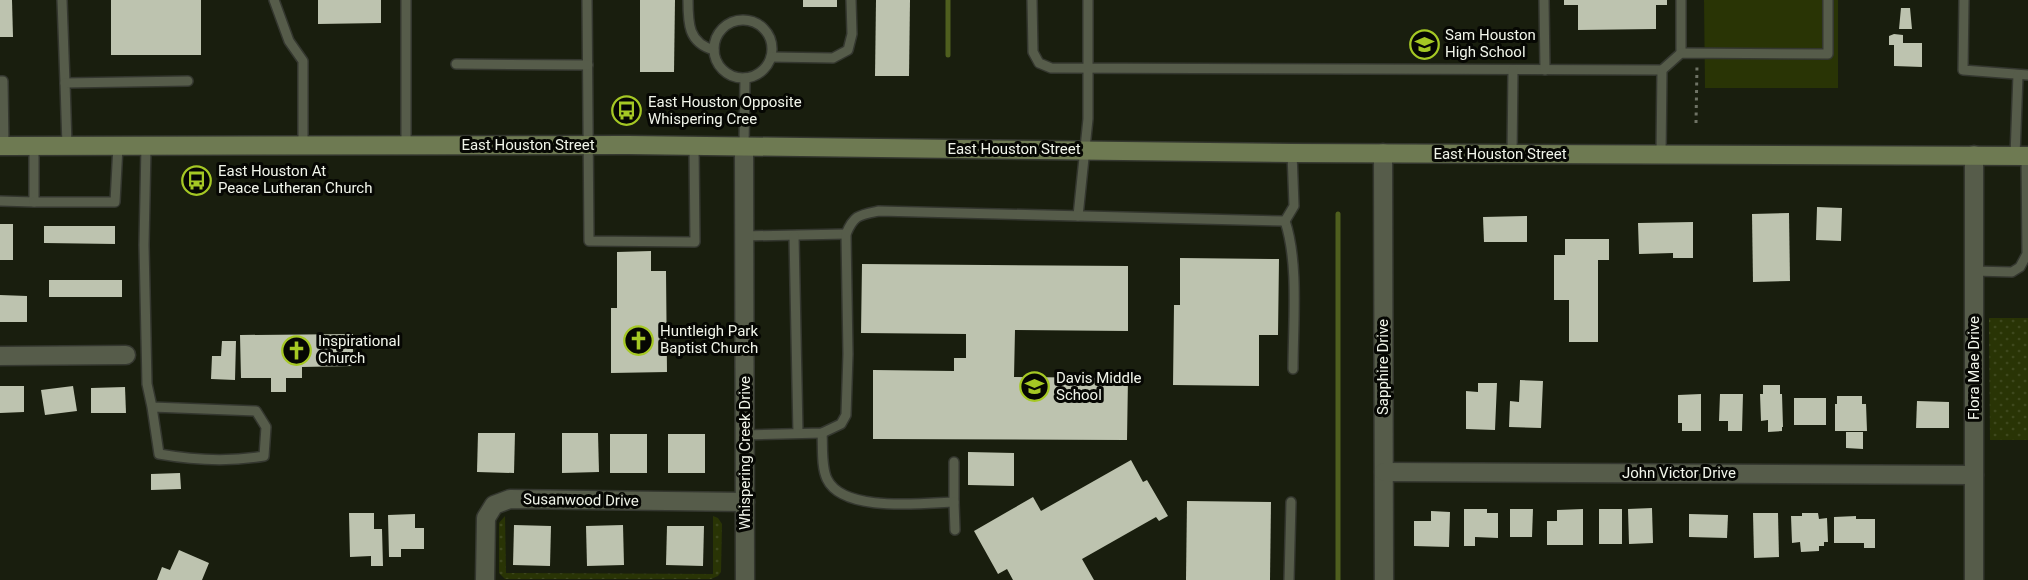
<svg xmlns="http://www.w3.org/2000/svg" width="2028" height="580" font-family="Roboto,sans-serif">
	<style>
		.green { fill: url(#green-dots) }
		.pitch { fill: #293405 }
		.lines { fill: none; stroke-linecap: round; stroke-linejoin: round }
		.stream { stroke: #4f5f1e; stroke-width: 5 }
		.building { fill: #bdc3af }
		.lane-casing { stroke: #34372f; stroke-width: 12 }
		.street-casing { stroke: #34372f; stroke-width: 21 }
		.secondary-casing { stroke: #34372f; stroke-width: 21 }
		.path { stroke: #6f7365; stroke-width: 3; stroke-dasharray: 3 4.5; stroke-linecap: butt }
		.lane { stroke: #565c4a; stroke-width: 9 }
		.street { stroke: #565c4a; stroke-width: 18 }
		.secondary { stroke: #6e7a52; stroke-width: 18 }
		.labels { text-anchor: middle; stroke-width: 6; stroke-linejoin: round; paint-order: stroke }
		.poi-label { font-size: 15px; fill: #f1f5ea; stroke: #060703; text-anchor: start }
		.street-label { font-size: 15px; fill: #f1f5ea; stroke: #060703 }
	</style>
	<defs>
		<pattern id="green-dots" width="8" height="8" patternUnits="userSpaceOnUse" patternTransform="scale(1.5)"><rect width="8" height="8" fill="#293405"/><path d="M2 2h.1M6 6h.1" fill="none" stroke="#3e481d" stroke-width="1.8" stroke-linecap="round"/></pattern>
	</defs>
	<rect width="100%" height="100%" fill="#191e0e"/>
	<g class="green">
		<path d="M1989,318H2028V440H1990Z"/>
		<path d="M505,516L506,573L713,574V516L718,518L722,524L721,572L718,576L711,579H505L499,573V523Z"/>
	</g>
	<path class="pitch" d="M1704,0H1838V88H1705Z"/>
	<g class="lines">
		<g class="stream">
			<path d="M948,55V0"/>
			<path d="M1338,580V214"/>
		</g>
	</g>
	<g class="building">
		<path d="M0,0H12L13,37H0Z"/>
		<rect x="111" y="0" width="90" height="55"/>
		<path d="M318,0H381V23L318,24Z"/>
		<path d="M640,0H675L674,72H640Z"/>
		<rect x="803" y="0" width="34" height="7"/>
		<path d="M876,0H910L909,76H875Z"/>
		<path d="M1564,0H1667V5H1656V29L1578,30V5H1564Z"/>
		<path d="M1901,8H1910L1912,29H1899Z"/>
		<path d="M1894,34L1903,35V43H1922V67L1894,66V45H1889V36Z"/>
		<path d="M1817,207L1842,208L1841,241L1816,240Z"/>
		<path d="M1789,213L1790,281L1753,282L1752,214Z"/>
		<path d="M1527,216V242H1484L1483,217Z"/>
		<path d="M1693,222V258H1673V253L1639,254L1638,223Z"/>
		<rect x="0" y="224" width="13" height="36"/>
		<path d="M44,226H115V244L44,243Z"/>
		<path d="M1565,239H1609V260H1598V342H1569V300H1554V255H1565Z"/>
		<path d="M651,251V271H666L667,372L611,373V308H617V252Z"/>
		<path d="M1180,258L1279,259L1278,335H1259V386L1173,385L1174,305H1180Z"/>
		<path d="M862,264L1128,266V331L1015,330L1014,377L1128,378L1127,440L873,439V370L954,371V358H966V334L861,333Z"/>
		<rect x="49" y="280" width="73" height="17"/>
		<path d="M0,295L27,296V322H0Z"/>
		<path d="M353,334V366L302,367V378H286V392H271V378H241L240,335Z"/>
		<path d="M222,341H236L235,380L211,379L212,356H221Z"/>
		<path d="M1520,380L1543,381L1541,428L1509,427L1510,401L1519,402Z"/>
		<path d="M1478,383H1497L1495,430L1466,429V391L1478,392Z"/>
		<path d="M1763,385H1780V394H1782L1783,427H1782V431L1768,432V420L1761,421L1760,394H1763Z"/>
		<path d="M0,386H24V412L0,413Z"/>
		<path d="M73,386L77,411L45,415L41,390Z"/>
		<path d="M125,387L126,413H91V388Z"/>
		<path d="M1701,394V431H1682V423H1678V395Z"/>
		<path d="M1720,394H1743L1742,431H1728V421H1719Z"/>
		<path d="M1837,396H1862V404H1866L1867,431H1835V404H1837Z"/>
		<rect x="1794" y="398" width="32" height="27"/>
		<path d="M1917,401L1949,402V428H1916Z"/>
		<path d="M1846,432H1863V449L1846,448Z"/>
		<path d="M478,433H515L514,473L477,472Z"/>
		<path d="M562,433H598L599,472L562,473Z"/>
		<rect x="610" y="434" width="37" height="39"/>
		<rect x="668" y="434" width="37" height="39"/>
		<path d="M968,452L1014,453V486L968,485Z"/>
		<path d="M1131,460L1143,482L1147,480L1168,516L1159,521L1156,517L1082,559L1094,580H1013L1007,569L998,574L974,531L1033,497L1041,511Z"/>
		<path d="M180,473L181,489L151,490V474Z"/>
		<path d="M1187,501L1271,502L1270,580H1186Z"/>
		<path d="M1652,508L1653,543L1629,544L1628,509Z"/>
		<path d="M1464,509H1487V513H1498V538L1475,537V546H1464Z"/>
		<path d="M1510,509H1533L1532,537H1510Z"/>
		<path d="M1583,509V545H1547V521H1557V510Z"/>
		<rect x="1599" y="509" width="23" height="35"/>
		<path d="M1431,511L1450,512L1449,547L1414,546V521H1431Z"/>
		<path d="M349,513H374V529H382L383,566H371V556L350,557Z"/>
		<path d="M1753,513H1778L1779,557L1754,558Z"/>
		<path d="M1802,513H1818L1819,519L1827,518L1828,542H1824V546H1819V551L1801,552L1800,542L1792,543L1791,516H1802Z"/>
		<path d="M415,514V528H424V549H401V557H389L388,515Z"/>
		<path d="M1689,514L1728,515L1727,538L1689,537Z"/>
		<path d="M1856,516V519H1875V548H1864V543H1834V517Z"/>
		<path d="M514,525L551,526L550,566L513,565Z"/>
		<path d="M623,525L624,565L587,566L586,526Z"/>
		<path d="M667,526H704L703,566L666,565Z"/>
		<path d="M179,550L209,563L202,580H157L162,567L170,570Z"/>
	</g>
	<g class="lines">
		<defs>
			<g id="lane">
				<path d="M62,0L65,83"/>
				<path d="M274,0L289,41L303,61V146"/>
				<path d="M406,0V146"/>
				<path d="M587,0L589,241L695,242L694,146"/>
				<path d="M688,0C688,23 688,43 714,50"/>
				<path d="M1032,0L1033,52L1039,63L1051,68L1662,70"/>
				<path d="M1544,0L1545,70"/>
				<path d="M1964,0L1963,70L2028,75"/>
				<circle cx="743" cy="49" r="29"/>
				<path d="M1681,53V0"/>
				<path d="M771,57L833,58L848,50L852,34L851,0"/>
				<path d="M456,64L588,65"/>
				<path d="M0,81H3L4,146"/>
				<path d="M67,146L65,83L188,81"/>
				<path d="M146,146L144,245L147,384L152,407L159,454C193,460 229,462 264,456L266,427L256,411L152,407"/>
				<path d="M744,147L745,78"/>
				<path d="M1512,154L1513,70"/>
				<path d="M1661,154L1662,70L1681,53L1828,54V0"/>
				<path d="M2015,156L2018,75"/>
				<path d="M0,201L34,202V146"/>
				<path d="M34,202H115L118,146"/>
				<path d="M1078,216L1088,119V0"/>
				<path d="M1285,221C1299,263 1293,324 1293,369"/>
				<path d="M744,236L846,234"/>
				<path d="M794,236L798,433"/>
				<path d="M1974,271L2012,272L2020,267L2027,254L2026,156"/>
				<path d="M822,433C823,447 821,466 827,479C843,513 923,503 954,502V462"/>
				<path d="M745,435L822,433L841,424L846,415L848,354L846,234C854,215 859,215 879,211L1285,221L1294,206L1292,153"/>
				<path d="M954,502L955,530"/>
				<path d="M1289,580L1291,502"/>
			</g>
			<g id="street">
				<path d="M744,147L745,580"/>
				<path d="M1383,153L1384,580"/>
				<path d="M0,356L126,355"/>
				<path d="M1384,472L1974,475"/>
				<path d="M485,580L486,518L494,505L510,499L745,502"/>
				<path d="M1974,580V155"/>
			</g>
			<path id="secondary" d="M0,146L628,145L1292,153L2028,156"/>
		</defs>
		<use href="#lane" class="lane-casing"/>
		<use href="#street" class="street-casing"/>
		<use href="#secondary" class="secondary-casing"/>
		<path class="path" d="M1696,123L1697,65"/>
		<use href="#lane" class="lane"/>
		<use href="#street" class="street"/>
		<use href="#secondary" class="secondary"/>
	</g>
	<defs>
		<symbol id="school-ring" viewBox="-11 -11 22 22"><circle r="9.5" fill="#060703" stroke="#a5c824" stroke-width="1.5"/><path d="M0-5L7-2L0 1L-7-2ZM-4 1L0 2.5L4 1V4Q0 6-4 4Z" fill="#a5c824"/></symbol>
		<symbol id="bus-ring" viewBox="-11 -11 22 22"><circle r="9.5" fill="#060703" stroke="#a5c824" stroke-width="1.5"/><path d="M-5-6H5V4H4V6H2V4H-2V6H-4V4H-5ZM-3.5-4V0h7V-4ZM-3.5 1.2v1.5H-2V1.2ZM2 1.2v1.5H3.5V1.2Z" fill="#a5c824"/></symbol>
		<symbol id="church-ring" viewBox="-11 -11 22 22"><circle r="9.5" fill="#060703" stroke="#a5c824" stroke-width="1.5"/><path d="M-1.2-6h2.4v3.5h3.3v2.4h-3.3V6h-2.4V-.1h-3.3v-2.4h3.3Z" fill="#a5c824"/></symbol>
	</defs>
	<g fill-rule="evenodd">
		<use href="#school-ring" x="1408" y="28" width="33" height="33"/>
		<use href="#bus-ring" x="610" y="94" width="33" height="33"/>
		<use href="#bus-ring" x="180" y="164" width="33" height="33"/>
		<use href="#church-ring" x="622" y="324" width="33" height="33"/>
		<use href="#church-ring" x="280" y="334" width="33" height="33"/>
		<use href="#school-ring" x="1018" y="370" width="33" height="33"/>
	</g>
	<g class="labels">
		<g class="poi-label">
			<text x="1445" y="40">Sam Houston<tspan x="1445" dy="17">High School</tspan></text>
			<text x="648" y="107">East Houston Opposite<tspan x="648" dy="17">Whispering Cree</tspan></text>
			<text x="218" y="176">East Houston At<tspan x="218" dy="17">Peace Lutheran Church</tspan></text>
			<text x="660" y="336">Huntleigh Park<tspan x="660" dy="17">Baptist Church</tspan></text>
			<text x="318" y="346">Inspirational<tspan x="318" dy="17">Church</tspan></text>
			<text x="1056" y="383">Davis Middle<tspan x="1056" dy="17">School</tspan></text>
		</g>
		<g class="street-label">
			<text x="528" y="150">East Houston Street</text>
			<text x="1014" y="154">East Houston Street</text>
			<text x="1500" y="159">East Houston Street</text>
			<text transform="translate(1383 367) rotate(-90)" y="5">Sapphire Drive</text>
			<text transform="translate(1974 368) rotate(-90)" y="5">Flora Mae Drive</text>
			<text transform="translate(745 453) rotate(-90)" y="5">Whispering Creek Drive</text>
			<text x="1679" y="478">John Victor Drive</text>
			<text transform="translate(581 500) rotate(1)" y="5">Susanwood Drive</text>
		</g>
	</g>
</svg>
